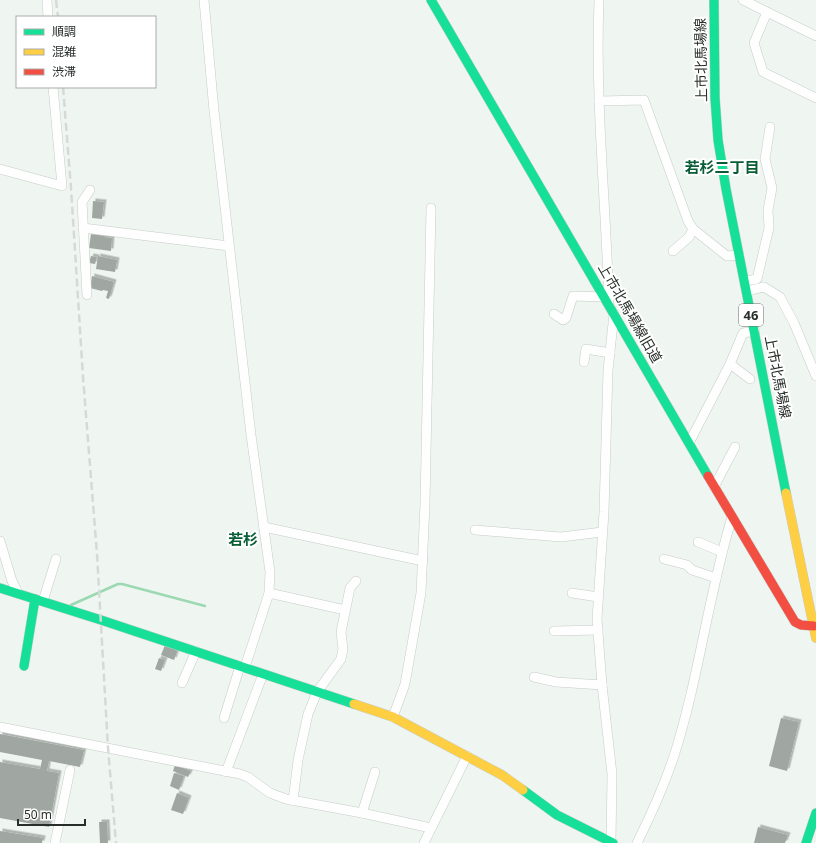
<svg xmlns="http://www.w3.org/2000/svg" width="816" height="843" font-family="'Noto Sans','Noto Sans JP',sans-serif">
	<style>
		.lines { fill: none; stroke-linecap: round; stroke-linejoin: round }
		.stream { stroke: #9cd8b2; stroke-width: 2.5 }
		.building { fill: #a0a6a2; filter: url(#shadow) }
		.street-casing { stroke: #c6ccc8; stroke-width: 10 }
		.fast-casing { stroke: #c6ccc8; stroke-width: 10 }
		.slow-casing { stroke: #c6ccc8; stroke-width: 10 }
		.jam-casing { stroke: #c6ccc8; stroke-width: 10 }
		.street { stroke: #fdfefd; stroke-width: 9 }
		.fast { stroke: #16e098; stroke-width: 9 }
		.slow { stroke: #ffcf43; stroke-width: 9 }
		.jam { stroke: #f24e42; stroke-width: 9 }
		.rail { stroke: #d6d9d8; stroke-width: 2.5; stroke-dasharray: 8 4; stroke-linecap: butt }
		.labels { text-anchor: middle; stroke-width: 4; stroke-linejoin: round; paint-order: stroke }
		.shield { fill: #fff; stroke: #686d6a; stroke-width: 1 }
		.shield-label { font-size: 13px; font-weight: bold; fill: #282e2a }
		.street-label { font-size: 14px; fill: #282e2a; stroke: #fff }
		.neighbourhood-label { font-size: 15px; font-weight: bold; fill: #085d35; stroke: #fff }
	</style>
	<defs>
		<filter id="shadow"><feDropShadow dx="2.5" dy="-2.5" stdDeviation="0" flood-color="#0004"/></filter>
	</defs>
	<rect width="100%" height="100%" fill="#eff6f1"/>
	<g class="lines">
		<path class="stream" d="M71,605L118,584H122L205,606"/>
	</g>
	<g class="building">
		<path d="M93,201L104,202L102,219L92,218Z"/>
		<path d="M91,234L104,236V237L112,238L111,251L89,248Z"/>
		<path d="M91,256L97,257L95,264L89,263Z"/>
		<path d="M98,256L117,260L115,272L96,269Z"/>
		<path d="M92,276L114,282L109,299L106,298L108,291L103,290L102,291L90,288Z"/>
		<path d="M165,645L178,649L174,660L161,655Z"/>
		<path d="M159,658L165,660L161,671L155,669Z"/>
		<path d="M781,718L799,722L787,771L769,766Z"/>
		<path d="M0,734L84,750L80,767L49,761L47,771L59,773L49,827L0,818V762L40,769L42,760L0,752Z"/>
		<path d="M175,765L191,771L188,777L173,771Z"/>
		<path d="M174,773L184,776L179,790L170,786Z"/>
		<path d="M177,793L189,798L183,814L171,810Z"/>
		<path d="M99,822H107L108,843H100Z"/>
		<path d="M758,827L788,835L785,843H754Z"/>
		<path d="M0,831L43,838L42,843H0Z"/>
	</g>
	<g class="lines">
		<defs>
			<g id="street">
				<path d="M47,0L48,17"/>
				<path d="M204,0L214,111L251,435L270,572L269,593L245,667"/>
				<path d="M599,0C595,102 606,203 609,305"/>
				<path d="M743,0L767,12"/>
				<path d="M816,36L767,12L754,43L763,72L816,98"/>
				<path d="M599,101L644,100L688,221L693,229L727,256L739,255"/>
				<path d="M0,169L62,186L53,87"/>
				<path d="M83,228L229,246"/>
				<path d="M673,251L689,237L693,229"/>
				<path d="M745,281L757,279L769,228L768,210L772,188L765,159L770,127"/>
				<path d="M747,291L764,287L780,297L794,323L816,376"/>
				<path d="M87,295L82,202L90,190"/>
				<path d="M554,314L563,320L566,318L573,296L605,297"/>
				<path d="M584,362L586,349L610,353"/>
				<path d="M730,364L750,379"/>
				<path d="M689,443L730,364L743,333L755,331"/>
				<path d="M714,487L735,447"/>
				<path d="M264,527L423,561"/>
				<path d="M475,530L561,537L602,532"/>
				<path d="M0,541L12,581L18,593"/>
				<path d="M698,542L722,552"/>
				<path d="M664,559L687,565L692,570L716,578"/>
				<path d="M269,593L345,610"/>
				<path d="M572,593L598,597"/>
				<path d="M43,601L56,559"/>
				<path d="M554,631L598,630"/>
				<path d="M534,677L556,682L602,685"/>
				<path d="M182,683L196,651"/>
				<path d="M393,717L405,684L421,593L425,504L431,208"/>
				<path d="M224,718L240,666"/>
				<path d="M0,727L240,774L248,777L270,793L286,799L362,813L431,828"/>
				<path d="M226,772L263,674"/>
				<path d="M293,801L298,760L308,714L317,692L341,659L343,649L341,632L350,588L356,581"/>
				<path d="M362,813L375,772"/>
				<path d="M611,842L612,774L602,685L597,619L604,512L608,370L614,314"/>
				<path d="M55,843L70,770"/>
				<path d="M424,843L467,756"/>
				<path d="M637,843C651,815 664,786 674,756C699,678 708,596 732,517"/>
			</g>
			<g id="fast">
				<path d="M431,0L708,476"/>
				<path d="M714,0L715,98L718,140L726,189L786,493"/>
				<path d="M0,588L101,620L354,704"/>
				<path d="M24,666L35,599"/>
				<path d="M523,790L557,815L613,843"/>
				<path d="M806,843L816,813"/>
			</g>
			<g id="slow">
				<path d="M786,493L816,638"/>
				<path d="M354,704L393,717L502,775L523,790"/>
			</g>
			<path id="jam" d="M708,476L795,622L801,625L814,626"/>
		</defs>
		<use href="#street" class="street-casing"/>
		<use href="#fast" class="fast-casing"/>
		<use href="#slow" class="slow-casing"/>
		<use href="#jam" class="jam-casing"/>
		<use href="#street" class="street"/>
		<use href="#fast" class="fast"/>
		<use href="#slow" class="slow"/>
		<use href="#jam" class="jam"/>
		<g class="rail">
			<path d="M56,0L58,17"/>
			<path d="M63,87L71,188L83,377L97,554L108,748L116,843"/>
		</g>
	</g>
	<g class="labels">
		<rect class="shield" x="739" y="304" width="24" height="22" rx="3"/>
		<g class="shield-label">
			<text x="751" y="320">46</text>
		</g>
		<g class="street-label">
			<text transform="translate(701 60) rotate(-91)" y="5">上市北馬場線</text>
			<text transform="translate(630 313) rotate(60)" y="5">上市北馬場線旧道</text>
			<text transform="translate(778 377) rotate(79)" y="5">上市北馬場線</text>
		</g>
		<g class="neighbourhood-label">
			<text x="722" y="173">若杉二丁目</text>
			<text x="243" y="545">若杉</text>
		</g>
	</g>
	<rect x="16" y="16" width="140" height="72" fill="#ffffff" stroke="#a9abaa"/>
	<rect x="24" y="29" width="20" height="6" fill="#16e098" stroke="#a9abaa"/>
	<text x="52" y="36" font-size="12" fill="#282e2a">順調</text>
	<rect x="24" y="49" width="20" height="6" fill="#ffcf43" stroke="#a9abaa"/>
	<text x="52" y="56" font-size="12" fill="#282e2a">混雑</text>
	<rect x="24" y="69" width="20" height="6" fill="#f24e42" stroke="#a9abaa"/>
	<text x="52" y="76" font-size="12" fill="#282e2a">渋滞</text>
	<path d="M18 819v6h67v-6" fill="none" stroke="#282e2a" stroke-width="2"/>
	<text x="24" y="819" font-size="12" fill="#282e2a" stroke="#ffffff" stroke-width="3" paint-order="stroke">50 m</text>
</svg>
